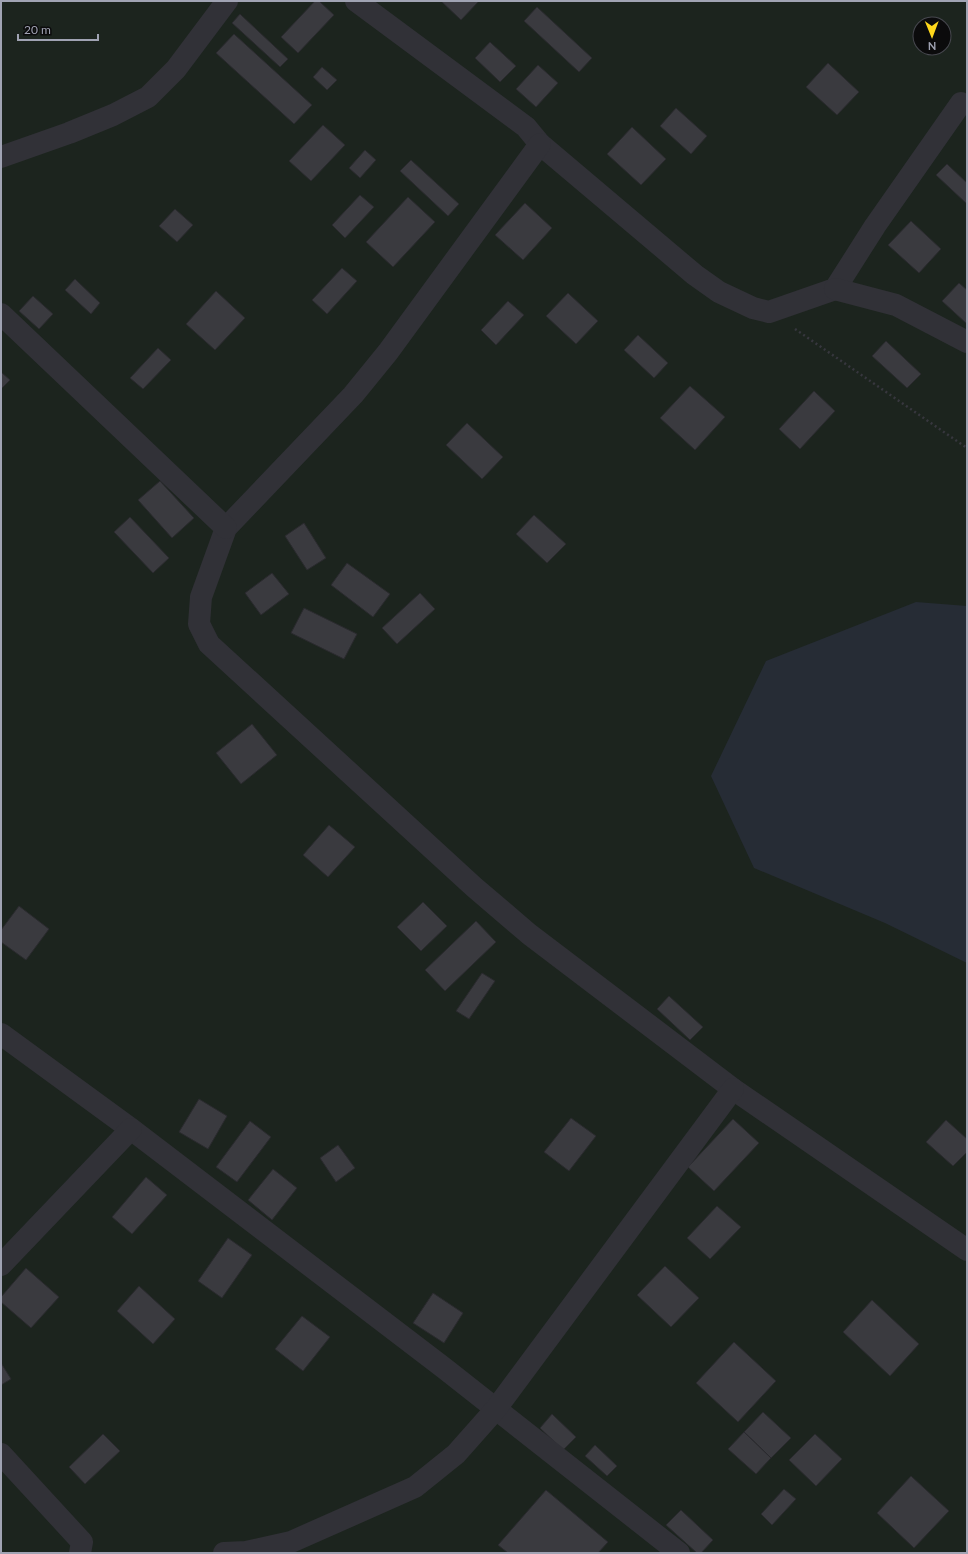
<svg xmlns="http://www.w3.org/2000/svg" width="968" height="1554" font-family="Lato,sans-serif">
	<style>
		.green { fill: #1c241e; fill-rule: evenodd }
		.water { fill: #262c35 }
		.building { fill: #3a3a3f; stroke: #2a2a2e }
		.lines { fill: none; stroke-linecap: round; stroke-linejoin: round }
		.path { stroke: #37373e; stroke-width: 2.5; stroke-dasharray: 2 3; stroke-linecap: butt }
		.street { stroke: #313137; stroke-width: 22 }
	</style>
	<rect width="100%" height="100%" fill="#101011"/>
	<path class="green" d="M1,1H967V1553H1ZM920,24H944V48H920Z"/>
	<path class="water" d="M916,602L967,606V963L885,923L754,868L711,776L766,661Z"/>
	<g class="building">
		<path d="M315,1H319L334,15L298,53L281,37Z"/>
		<path d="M441,1H479L461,20Z"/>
		<path d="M537,7L592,58L579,72L524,21Z"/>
		<path d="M240,14L288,59L280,67L232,23Z"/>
		<path d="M234,34L312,105L294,124L216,53Z"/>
		<path d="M490,42L516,66L500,82L475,58Z"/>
		<path d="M828,63L859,92L837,115L806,87Z"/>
		<path d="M538,65L558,83L536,107L516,89Z"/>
		<path d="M322,67L337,80L327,90L313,77Z"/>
		<path d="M676,108L707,136L691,154L660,126Z"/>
		<path d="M323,125L345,145L311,181L289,161Z"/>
		<path d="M632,127L666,159L641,185L607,154Z"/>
		<path d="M365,150L376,160L360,178L349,168Z"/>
		<path d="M411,160L459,204L448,216L400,171Z"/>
		<path d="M947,164L967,183V204L936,175Z"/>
		<path d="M360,195L374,207L345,238L332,225Z"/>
		<path d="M408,197L435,222L393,267L366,242Z"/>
		<path d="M525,203L552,228L523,260L495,235Z"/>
		<path d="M175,209L193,225L177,242L159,226Z"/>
		<path d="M911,221L941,249L919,273L888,245Z"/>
		<path d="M342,268L357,281L327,314L312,300Z"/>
		<path d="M75,279L100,303L91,314L65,290Z"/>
		<path d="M959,283L967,290V324L942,301Z"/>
		<path d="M216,291L245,318L215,350L186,324Z"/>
		<path d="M568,293L598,321L576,344L546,316Z"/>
		<path d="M33,296L53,314L39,329L19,311Z"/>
		<path d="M508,301L524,315L496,345L481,330Z"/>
		<path d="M638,335L668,363L654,378L624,350Z"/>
		<path d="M886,341L921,374L907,388L872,356Z"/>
		<path d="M158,348L171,360L143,389L130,378Z"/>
		<path d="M1,372L10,380L1,389Z"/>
		<path d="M690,386L725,417L695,450L660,418Z"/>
		<path d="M814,391L835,411L800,449L779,429Z"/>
		<path d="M467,423L503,457L482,479L446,445Z"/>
		<path d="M160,481L194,518L172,538L138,500Z"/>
		<path d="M534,515L566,544L547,563L516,534Z"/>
		<path d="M130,517L169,558L153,573L114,532Z"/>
		<path d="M304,523L326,558L307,570L285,536Z"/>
		<path d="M347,563L390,594L373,617L331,585Z"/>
		<path d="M272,573L289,594L261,615L245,593Z"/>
		<path d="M420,593L435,609L397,644L382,628Z"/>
		<path d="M304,608L357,634L344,659L291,633Z"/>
		<path d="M252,724L277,755L241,784L216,753Z"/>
		<path d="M329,825L355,847L328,877L303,855Z"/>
		<path d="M423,902L447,926L421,951L397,927Z"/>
		<path d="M19,906L49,929L26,960L1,942V930Z"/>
		<path d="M476,921L496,942L445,991L425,970Z"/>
		<path d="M482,973L495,981L469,1019L456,1011Z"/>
		<path d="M669,996L703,1027L690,1040L657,1009Z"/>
		<path d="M199,1099L227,1116L208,1149L179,1132Z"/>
		<path d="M571,1118L596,1136L569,1171L544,1152Z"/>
		<path d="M733,1119L759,1143L714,1191L688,1167Z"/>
		<path d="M946,1120L967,1139V1152L953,1166L926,1142Z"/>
		<path d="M250,1121L271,1137L237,1182L216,1167Z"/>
		<path d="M338,1145L355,1168L336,1182L320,1158Z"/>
		<path d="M273,1169L297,1188L272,1220L248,1200Z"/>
		<path d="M146,1177L167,1195L132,1234L112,1217Z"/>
		<path d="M717,1206L741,1227L710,1259L687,1238Z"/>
		<path d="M228,1238L252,1255L222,1298L198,1281Z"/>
		<path d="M665,1266L699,1298L671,1327L637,1295Z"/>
		<path d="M26,1268L59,1297L31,1328L1,1302V1297Z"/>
		<path d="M139,1286L175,1319L153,1344L117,1311Z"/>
		<path d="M433,1293L463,1313L444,1343L413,1323Z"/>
		<path d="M872,1300L919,1344L890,1376L843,1332Z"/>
		<path d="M302,1316L330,1337L303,1371L275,1349Z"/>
		<path d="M734,1342L776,1381L738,1422L696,1383Z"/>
		<path d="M1,1363L11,1379L1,1385Z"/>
		<path d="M763,1412L791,1438L771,1458L744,1432Z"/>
		<path d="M552,1414L576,1437L563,1450L540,1428Z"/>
		<path d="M744,1432L771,1458L756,1474L728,1449Z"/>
		<path d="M103,1434L120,1451L85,1484L69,1467Z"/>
		<path d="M815,1434L842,1459L816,1486L789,1460Z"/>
		<path d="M595,1445L617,1466L607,1476L585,1456Z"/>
		<path d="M911,1476L949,1511L914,1548L877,1513Z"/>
		<path d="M784,1489L796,1499L772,1525L761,1514Z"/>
		<path d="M546,1490L608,1542L598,1553H508L498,1545Z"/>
		<path d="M681,1510L713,1540L701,1553H697L666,1525Z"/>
	</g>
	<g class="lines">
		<path class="path" d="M795,329L967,448"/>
		<g class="street">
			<path d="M356,1L526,127L540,144L695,275L719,292L753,308L769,312L835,289L875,226L961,103"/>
			<path d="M540,144L388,352L353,395L226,528L201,597L199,624L209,644L474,887L529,934L733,1089L967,1250"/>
			<path d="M1,157L69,133L113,115L148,97L176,69L227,1"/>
			<path d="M835,289L896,305L967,342"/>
			<path d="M1,314L226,528"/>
			<path d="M1,1034L131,1129L444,1368L679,1553"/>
			<path d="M1,1265L131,1129"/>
			<path d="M1,1454L82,1542L80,1553"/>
			<path d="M224,1553L246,1552L291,1542L415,1487L456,1454L495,1410L733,1089"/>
		</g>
	</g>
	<rect width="968" height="1554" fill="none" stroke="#a0a3b3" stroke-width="4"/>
	<g transform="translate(932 36) rotate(179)"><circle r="19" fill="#0b0b0c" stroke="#47484f"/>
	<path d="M0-3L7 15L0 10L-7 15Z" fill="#fed71b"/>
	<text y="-6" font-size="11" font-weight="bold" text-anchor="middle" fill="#a0a3b3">N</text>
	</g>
	<path d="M18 34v6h80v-6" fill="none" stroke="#a0a3b3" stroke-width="2"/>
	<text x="24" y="34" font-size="12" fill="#a0a3b3" stroke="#0b0b0c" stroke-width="3" paint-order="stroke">20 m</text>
</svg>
